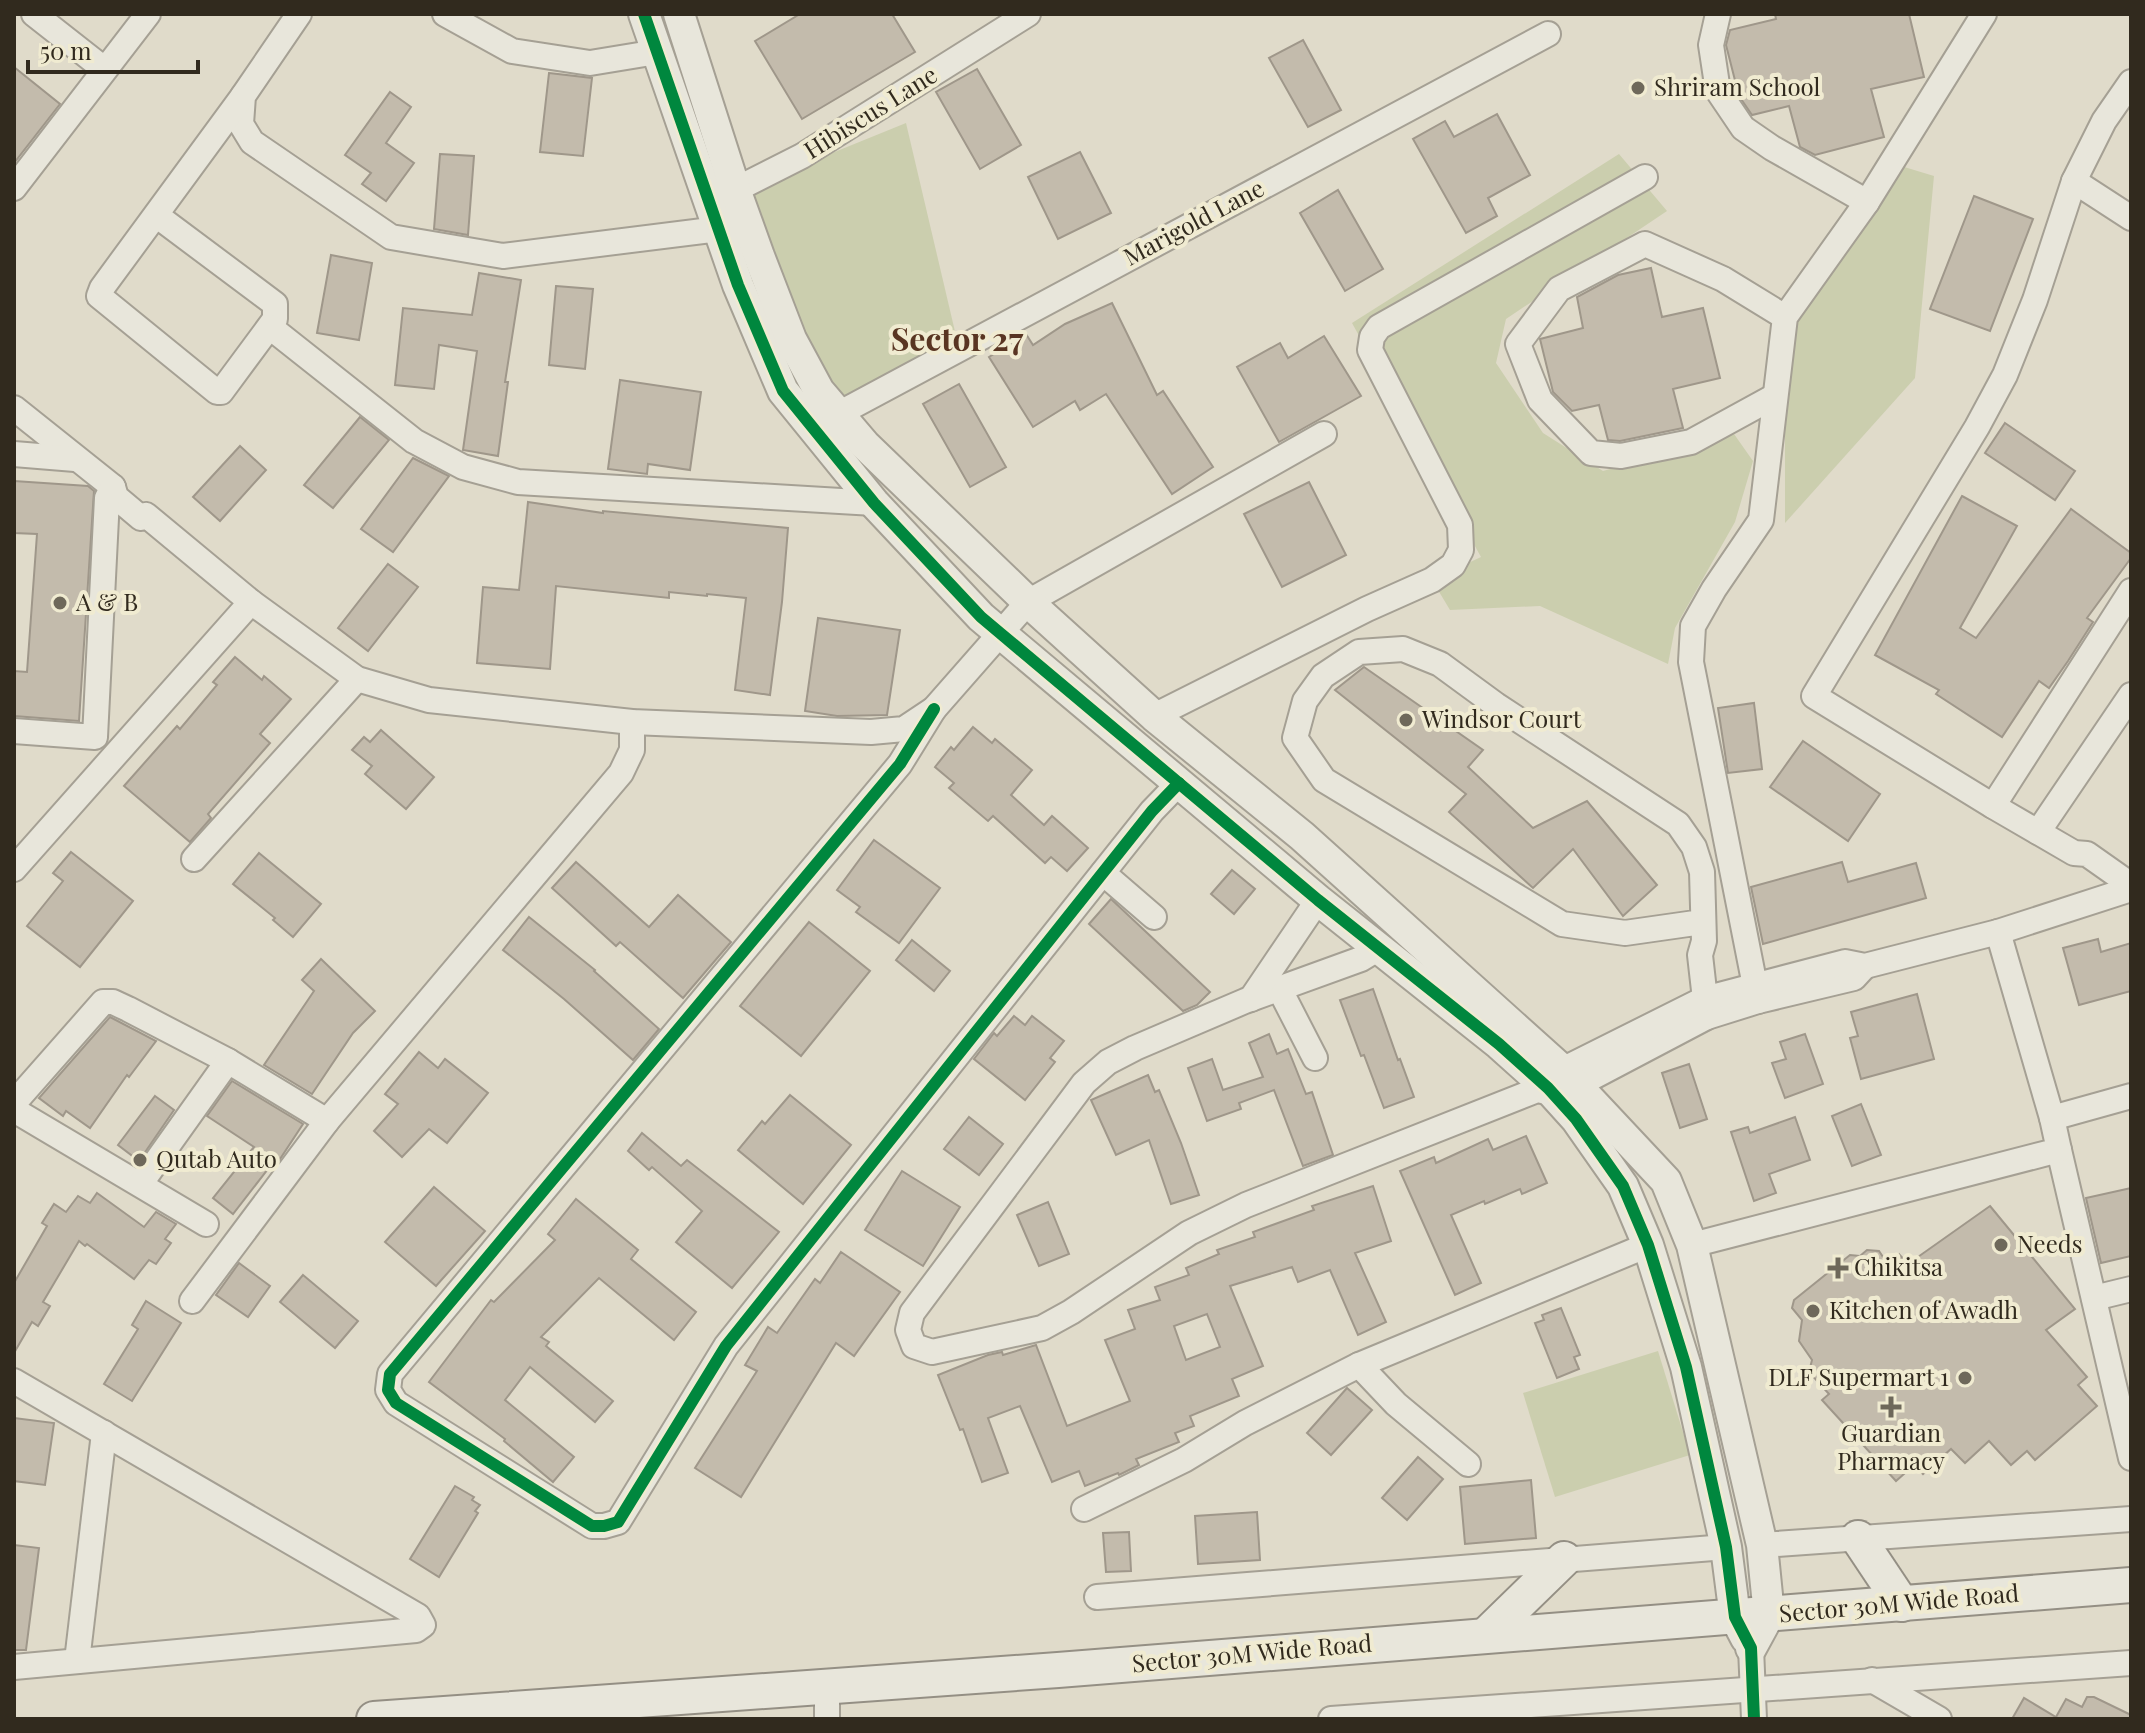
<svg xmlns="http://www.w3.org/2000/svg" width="2145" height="1733" font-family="'Playfair Display',serif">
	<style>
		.green { fill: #cbceae }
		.building { fill: #c3bbac; stroke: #9f978a; stroke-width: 2; fill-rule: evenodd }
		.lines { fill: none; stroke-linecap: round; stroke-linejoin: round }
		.minor-casing { stroke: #a5a094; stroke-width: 28 }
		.tertiary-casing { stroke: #a5a094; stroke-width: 34 }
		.secondary-casing { stroke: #948f84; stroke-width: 38 }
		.minor { stroke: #e8e6db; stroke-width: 24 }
		.tertiary { stroke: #e8e6db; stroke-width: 30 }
		.secondary { stroke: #e8e6db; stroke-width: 34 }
		.cycleway-casing { stroke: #f0ebd1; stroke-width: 17 }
		.cycleway { stroke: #00873e; stroke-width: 12 }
		.poi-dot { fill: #6e685a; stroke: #f0ebd1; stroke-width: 3 }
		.labels { text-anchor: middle; stroke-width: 8; stroke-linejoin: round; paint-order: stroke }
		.poi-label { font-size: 24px; fill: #312a1e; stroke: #f0ebd1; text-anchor: start }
		.street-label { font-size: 24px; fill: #312a1e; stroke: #f0ebd1 }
		.district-label { font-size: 32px; font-weight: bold; fill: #593522; stroke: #f0ebd1 }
	</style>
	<rect width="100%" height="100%" fill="#e0dbca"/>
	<g class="green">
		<path d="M906,123L957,340L840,413L736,192Z"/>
		<path d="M1619,154L1667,211L1506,319L1496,363L1543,433L1603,471L1734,434L1753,461L1735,522L1675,628L1668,664L1540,606L1450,610L1432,580L1481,557L1352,323Z"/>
		<path d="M1891,163L1934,176L1915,378L1785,523V336Z"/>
		<path d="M1658,1351L1690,1455L1555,1497L1523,1393Z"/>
	</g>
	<g class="building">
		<path d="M800,14H892L915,52L802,119L755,41Z"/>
		<path d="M1775,14H1909L1924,77L1871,89L1884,137L1815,155L1800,147L1789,106L1752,115L1739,96L1726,45L1730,30L1776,19Z"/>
		<path d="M1303,40L1341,110L1308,127L1269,58Z"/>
		<path d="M14,67L60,104L14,163Z"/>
		<path d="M977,69L1021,145L980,169L936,92Z"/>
		<path d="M549,73L592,78L583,156L540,152Z"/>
		<path d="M390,92L411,107L386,143L414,163L386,201L362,184L371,173L345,155Z"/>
		<path d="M1497,114L1530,175L1488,198L1497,216L1466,233L1413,139L1445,121L1454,137Z"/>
		<path d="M1080,152L1111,213L1058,239L1028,177Z"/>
		<path d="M440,154L474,156L468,235L434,229Z"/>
		<path d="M1338,190L1383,269L1345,291L1300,213Z"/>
		<path d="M1974,196L2033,219L1990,331L1930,309Z"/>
		<path d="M331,255L372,263L359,340L317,333Z"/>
		<path d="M1651,268L1662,317L1703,308L1720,378L1673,389L1683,428L1620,441L1608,440L1599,405L1572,411L1553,392L1540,339L1583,328L1577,297L1618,275Z"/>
		<path d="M479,273L521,280L505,382H508L498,456L463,450L477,351L439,345L434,389L395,385L403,308L472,315Z"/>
		<path d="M556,286L593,289L585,369L549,365Z"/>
		<path d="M1112,303L1157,395L1163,391L1213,467L1172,494L1106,394L1080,410L1075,401L1033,427L989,357L1026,334L1033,345L1065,324Z"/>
		<path d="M1324,336L1361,396L1279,442L1237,367L1280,343L1288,358Z"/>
		<path d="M620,380L701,392L690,470L648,464L647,474L608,469Z"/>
		<path d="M959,384L1006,467L970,487L923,404Z"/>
		<path d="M360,417L389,440L333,508L304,485Z"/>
		<path d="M2005,423L2075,471L2055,500L1985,453Z"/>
		<path d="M240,446L266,470L220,521L193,497Z"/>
		<path d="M413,458L449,476L393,552L361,529Z"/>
		<path d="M14,481L88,486L94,491L79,721L14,716V671L27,672L37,534L14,533Z"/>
		<path d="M1309,482L1346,555L1282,587L1244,514Z"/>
		<path d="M1962,496L2017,526L1960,628L1976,638L2071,509L2131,553V558L2087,618L2093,622L2068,661L2049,688L2039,681L2002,737L1936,694L1939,690L1875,655Z"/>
		<path d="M528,502L603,513V511L788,528L782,602L770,695L735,690L746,598L707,594V596L669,592V598L556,586L550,669L477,663L483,587L519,590Z"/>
		<path d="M388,564L418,587L368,651L338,628Z"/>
		<path d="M818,618L900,630L887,715L837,716L805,711Z"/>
		<path d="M235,657L262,680L264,676L291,699L260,734L270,743L208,814L211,818L190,842L124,786L177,726L180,729L217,685L213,682Z"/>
		<path d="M1364,667L1483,750L1468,767L1533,828L1587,801L1657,885L1623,916L1573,849L1533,888L1449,812L1466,794L1335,690Z"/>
		<path d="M1754,703L1762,769L1728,773L1718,708Z"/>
		<path d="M973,727L992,743L995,739L1032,770L1011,795L1044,825L1052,816L1088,848L1067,871L1051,857L1045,863L993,816L988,821L949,788L954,783L935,767L951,747L954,750Z"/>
		<path d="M381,730L434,777L406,809L365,774L372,766L352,750L364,737L370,742Z"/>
		<path d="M1803,741L1880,794L1848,841L1770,787Z"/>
		<path d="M874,840L940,888L899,943L856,912L860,907L837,890Z"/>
		<path d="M71,852L133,901L80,967L27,926L63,881L53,873Z"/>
		<path d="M259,853L321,904L293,937L273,920L275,918L233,884Z"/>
		<path d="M576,862L649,927L678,895L731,942L683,998L620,942L616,946L552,888Z"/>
		<path d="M1842,862L1848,882L1916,863L1926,898L1763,944L1751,887Z"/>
		<path d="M1232,870L1255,889L1234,914L1211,894Z"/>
		<path d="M1111,899L1210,992L1197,1005L1183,1011L1089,924Z"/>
		<path d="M529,917L595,970L594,971L659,1029L633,1060L564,999L503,950Z"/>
		<path d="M809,922L870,971L801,1056L740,1006Z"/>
		<path d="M2098,939L2101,952L2131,943V991L2079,1005L2063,948Z"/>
		<path d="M912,940L950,971L934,991L896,960Z"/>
		<path d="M321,959L375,1011L353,1033L312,1094L264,1065L314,991L302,980Z"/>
		<path d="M1373,989L1398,1060L1400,1059L1414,1097L1384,1108L1364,1055L1361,1056L1340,1000Z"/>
		<path d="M1917,994L1934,1059L1861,1079L1850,1038L1858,1036L1851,1012Z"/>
		<path d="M1014,1016L1025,1025L1032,1016L1064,1041L1050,1058L1055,1062L1025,1100L974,1059L994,1033L997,1036Z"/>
		<path d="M110,1017L156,1041L129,1077L127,1075L90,1128L66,1111L63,1116L39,1098Z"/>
		<path d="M1269,1034L1277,1054L1288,1049L1306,1094L1312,1092L1333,1155L1303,1166L1274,1090L1239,1103L1241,1109L1207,1121L1188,1068L1212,1059L1223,1090L1263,1077L1249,1043Z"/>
		<path d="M1805,1034L1823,1084L1785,1098L1772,1063L1786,1059L1780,1042Z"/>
		<path d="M419,1052L438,1068L445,1059L488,1093L447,1143L429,1129L402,1157L374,1131L398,1104L385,1094Z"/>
		<path d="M1689,1064L1707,1119L1680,1128L1662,1073Z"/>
		<path d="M1148,1075L1155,1092L1159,1090L1181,1143L1199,1195L1171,1204L1149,1140L1116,1155L1091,1100Z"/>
		<path d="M232,1081L303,1124L278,1162L275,1160L233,1214L213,1198L254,1147L207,1116Z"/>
		<path d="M790,1095L851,1145L803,1204L738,1150L762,1121L765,1124Z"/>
		<path d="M155,1096L174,1110L139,1161L118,1145Z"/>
		<path d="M1861,1104L1881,1155L1852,1166L1832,1116Z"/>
		<path d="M969,1117L1003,1144L979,1175L944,1149Z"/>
		<path d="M1795,1117L1810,1160L1769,1174L1776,1193L1754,1201L1731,1132L1748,1127L1750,1133Z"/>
		<path d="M642,1133L681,1166L687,1160L779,1232L732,1288L676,1242L702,1211L652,1167L649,1170L628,1151Z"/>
		<path d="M1526,1136L1547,1183L1522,1194L1520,1189L1485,1204L1484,1201L1451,1215L1481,1283L1455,1295L1400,1171L1434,1157L1436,1163L1488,1139L1493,1150Z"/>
		<path d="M902,1171L960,1207L923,1266L865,1230Z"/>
		<path d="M1373,1186L1391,1241L1355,1253L1386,1322L1358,1335L1330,1270L1298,1282L1292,1267L1230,1286L1263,1366L1232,1379L1239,1396L1190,1416L1194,1426L1175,1433L1179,1442L1136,1459L1139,1465L1119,1475L1118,1473L1085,1486L1079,1471L1052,1482L1020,1406L988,1418L1008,1473L982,1482L963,1429L960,1430L938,1375L988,1355L1002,1352L1003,1355L1036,1345L1067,1426L1130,1401L1105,1340L1135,1329L1128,1310L1160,1300L1155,1287L1189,1275L1186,1268L1219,1254L1217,1250L1255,1237L1253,1232L1314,1210L1312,1206ZM1207,1314L1220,1347L1186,1360L1174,1326Z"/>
		<path d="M434,1187L485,1231L436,1286L385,1242Z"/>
		<path d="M2131,1188V1256L2101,1263L2086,1198Z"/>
		<path d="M97,1193L144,1227L156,1212L176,1224L165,1239L171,1243L156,1264L149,1260L134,1279L87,1244L85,1246L79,1241L43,1302L50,1306L38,1326L32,1322L14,1353V1283L47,1226L42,1223L54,1204L66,1212L78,1196L90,1203Z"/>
		<path d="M576,1199L638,1250L631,1259L696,1312L674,1340L599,1278L541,1337L549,1342L546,1346L613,1401L595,1422L530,1367L505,1400L574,1457L553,1482L504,1441L505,1439L429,1382L491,1300L494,1302L555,1240L548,1234Z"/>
		<path d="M1048,1202L1069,1254L1039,1266L1017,1215Z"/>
		<path d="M1990,1206L2075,1309L2046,1330L2087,1377L2078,1385L2097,1406L2035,1460L2027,1451L2011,1465L1989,1441L1965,1463L1951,1449L1923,1474L1914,1465L1896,1481L1822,1400L1829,1394L1809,1372L1812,1360L1799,1341L1802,1320L1792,1308L1794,1300L1850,1255L1860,1256L1867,1250L1879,1251L1887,1263L1899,1254L1908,1264Z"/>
		<path d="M841,1252L900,1292L854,1356L836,1343L741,1497L695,1468L757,1371L745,1365L768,1327L777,1333L815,1279L820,1283Z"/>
		<path d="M239,1263L270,1286L248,1317L216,1295Z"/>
		<path d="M303,1275L358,1321L335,1348L280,1302Z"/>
		<path d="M146,1301L181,1323L132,1401L104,1384L138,1329L132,1325Z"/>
		<path d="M1561,1308L1580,1355L1574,1357L1579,1369L1557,1378L1535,1323L1544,1320L1542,1315Z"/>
		<path d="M1347,1388L1372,1410L1331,1455L1307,1433Z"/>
		<path d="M14,1418L54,1423L45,1485L14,1481Z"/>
		<path d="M1418,1457L1443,1479L1407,1520L1382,1498Z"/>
		<path d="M1531,1480L1536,1538L1465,1544L1460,1487Z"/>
		<path d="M455,1486L474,1497L472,1500L480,1505L475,1511L478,1513L439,1577L410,1559Z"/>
		<path d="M1257,1512L1260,1560L1198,1564L1195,1516Z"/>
		<path d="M1129,1532L1131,1571L1106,1572L1103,1533Z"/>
		<path d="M14,1545L39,1548L26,1650H14Z"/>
		<path d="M2087,1697H2094L2131,1715V1719H2012L2024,1698L2056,1717L2066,1699L2082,1707Z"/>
	</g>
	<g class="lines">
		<defs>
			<g id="minor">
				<path d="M34,14L104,69"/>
				<path d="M299,14L243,96L241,124L252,142L391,237L503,256L719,229"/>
				<path d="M445,14L512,51L590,63L657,52"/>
				<path d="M1718,14L1711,45L1718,91L1743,128L1772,148L1867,202"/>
				<path d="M2131,82L2104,121L2074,181L2035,300L2005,375L1977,427L1814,696L1993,806L2074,853L2087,854L2131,885"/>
				<path d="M2074,181L2131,218"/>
				<path d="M14,188L148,14"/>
				<path d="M721,197L802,156L1028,14"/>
				<path d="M156,215L275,304V319L221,392H217L99,296L102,288L243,96"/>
				<path d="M270,327L414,441L463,467L518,482L874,503"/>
				<path d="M1775,396L1691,442L1621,456L1591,453L1540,400L1518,344L1559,289L1645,244L1723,279L1785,317"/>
				<path d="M14,408L113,487L116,497L141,518L146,515L251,602L357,679L429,700L632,722L871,732L904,729L934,709L1028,602L1324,434"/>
				<path d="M840,413L1548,34"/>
				<path d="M14,454L75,459"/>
				<path d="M934,709L900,764L390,1374L388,1390L396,1403L592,1526H604L618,1522L726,1346L1152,811L1179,783"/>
				<path d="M1154,716L1367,609L1432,580L1453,565L1461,550L1460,525L1370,350L1372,337L1379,327L1645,177"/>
				<path d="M14,731L95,737L107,498L113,487"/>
				<path d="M1993,806L2131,591"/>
				<path d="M2038,832L2131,695"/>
				<path d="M194,859L357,679"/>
				<path d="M14,869L251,602"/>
				<path d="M1103,873L1154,917"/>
				<path d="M1702,922L1625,933L1562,924L1324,780L1295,738L1305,701L1323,676L1359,652L1403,649L1440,664L1496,705L1678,824L1694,847L1702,872L1704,941L1700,955L1707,1017"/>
				<path d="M1379,948L1361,959L1245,1001L1135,1048L1108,1062L1084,1083L912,1313L908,1330L914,1346L932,1352L1042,1328L1071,1312L1189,1233L1246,1205L1537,1090L1552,1093L1576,1086L1707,1017L1758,1001L1854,978L1865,966"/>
				<path d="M1280,990L1315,1058"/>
				<path d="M1251,999L1318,900"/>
				<path d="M1758,1001L1691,662L1693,626L1714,589L1761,520L1785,317L1867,202L1984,14"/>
				<path d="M1548,1077L1704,999L1845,962L1865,966L1998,932L2131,889"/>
				<path d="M14,1103L103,1002H113L128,1009L228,1061"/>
				<path d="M14,1110L206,1224"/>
				<path d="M2052,1118L2131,1096"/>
				<path d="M2059,1150L2131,1458"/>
				<path d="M141,1183L228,1061L327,1121"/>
				<path d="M1692,1245L2059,1150L2052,1118L1998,932"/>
				<path d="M2094,1298L2131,1289"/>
				<path d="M192,1301L327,1121L621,773L632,750V722"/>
				<path d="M1359,1365L1396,1404L1468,1464"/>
				<path d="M14,1381L418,1616L423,1625L416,1630L14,1667"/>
				<path d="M1084,1509L1184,1460L1245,1423L1359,1365L1648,1245"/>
				<path d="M1762,1545L2131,1519"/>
				<path d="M1097,1597L1726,1547"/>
				<path d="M1751,1648L1754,1719"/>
				<path d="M77,1661L104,1433"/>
				<path d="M1872,1680L1939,1719"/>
				<path d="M827,1719V1686"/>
				<path d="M1331,1719L2131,1663"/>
			</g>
			<g id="tertiary">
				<path d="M644,14L738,285L783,391L874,503L981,617L1000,633L1318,900L1499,1044L1548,1088L1576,1119L1623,1186L1648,1245L1686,1367L1726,1547L1735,1617L1746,1638"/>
				<path d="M679,14L736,192L759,256L791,339L819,391L865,445L1028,602L1154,716L1302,836L1561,1069L1666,1181L1692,1245L1762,1545L1769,1615L1751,1648"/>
			</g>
			<g id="secondary">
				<path d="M1858,1538L1902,1604"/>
				<path d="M1486,1635L1564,1559"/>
				<path d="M374,1719L1058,1670L2131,1585"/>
			</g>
		</defs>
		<use href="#minor" class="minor-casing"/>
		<use href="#tertiary" class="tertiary-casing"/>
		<use href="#secondary" class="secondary-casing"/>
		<use href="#minor" class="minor"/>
		<use href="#tertiary" class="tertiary"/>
		<use href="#secondary" class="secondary"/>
		<defs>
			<g id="cycleway">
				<path d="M644,14L738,285L783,391L874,503L981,617L1000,633L1318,900L1499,1044L1548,1088L1576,1119L1623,1186L1648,1245L1686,1367L1726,1547L1735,1617L1751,1648L1754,1719"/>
				<path d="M934,709L900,764L390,1374L388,1390L396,1403L592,1526H604L618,1522L726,1346L1152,811L1179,783"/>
			</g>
		</defs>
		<use href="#cycleway" class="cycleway-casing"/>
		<use href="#cycleway" class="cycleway"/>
	</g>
	<g class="poi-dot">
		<circle cx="1638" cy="88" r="8"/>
		<circle cx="60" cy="603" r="8"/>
		<circle cx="1406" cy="720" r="8"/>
		<circle cx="140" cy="1160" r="8"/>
		<circle cx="2001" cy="1245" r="8"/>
		<path d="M1834 1256h8v8h8v8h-8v8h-8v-8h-8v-8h8z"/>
		<circle cx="1813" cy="1311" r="8"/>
		<circle cx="1965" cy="1378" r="8"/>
		<path d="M1887 1395h8v8h8v8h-8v8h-8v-8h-8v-8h8z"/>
	</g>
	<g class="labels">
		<g class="poi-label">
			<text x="1654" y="96">Shriram School</text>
			<text x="76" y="611">A &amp; B</text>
			<text x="1422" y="728">Windsor Court</text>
			<text x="156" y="1168">Qutab Auto</text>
			<text x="2017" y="1253">Needs</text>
			<text x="1854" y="1276">Chikitsa</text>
			<text x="1829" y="1319">Kitchen of Awadh</text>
			<text x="1949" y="1386" text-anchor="end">DLF Supermart 1</text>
			<text x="1891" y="1442" text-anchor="middle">Guardian<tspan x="1891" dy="28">Pharmacy</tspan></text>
		</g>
		<g class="street-label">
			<text transform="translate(871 113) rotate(-32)" y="8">Hibiscus Lane</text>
			<text transform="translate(1194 223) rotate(-28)" y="8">Marigold Lane</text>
			<text transform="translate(1899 1604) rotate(-5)" y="8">Sector 30M Wide Road</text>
			<text transform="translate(1252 1654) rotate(-5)" y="8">Sector 30M Wide Road</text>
		</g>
		<g class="district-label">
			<text x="957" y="351">Sector 27</text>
		</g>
	</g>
	<rect width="2145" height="1733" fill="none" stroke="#312a1e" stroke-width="32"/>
	<path d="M28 60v12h170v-12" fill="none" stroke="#312a1e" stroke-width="4"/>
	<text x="40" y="60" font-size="24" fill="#312a1e" stroke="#f0ebd1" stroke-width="6" paint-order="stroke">50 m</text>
</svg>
